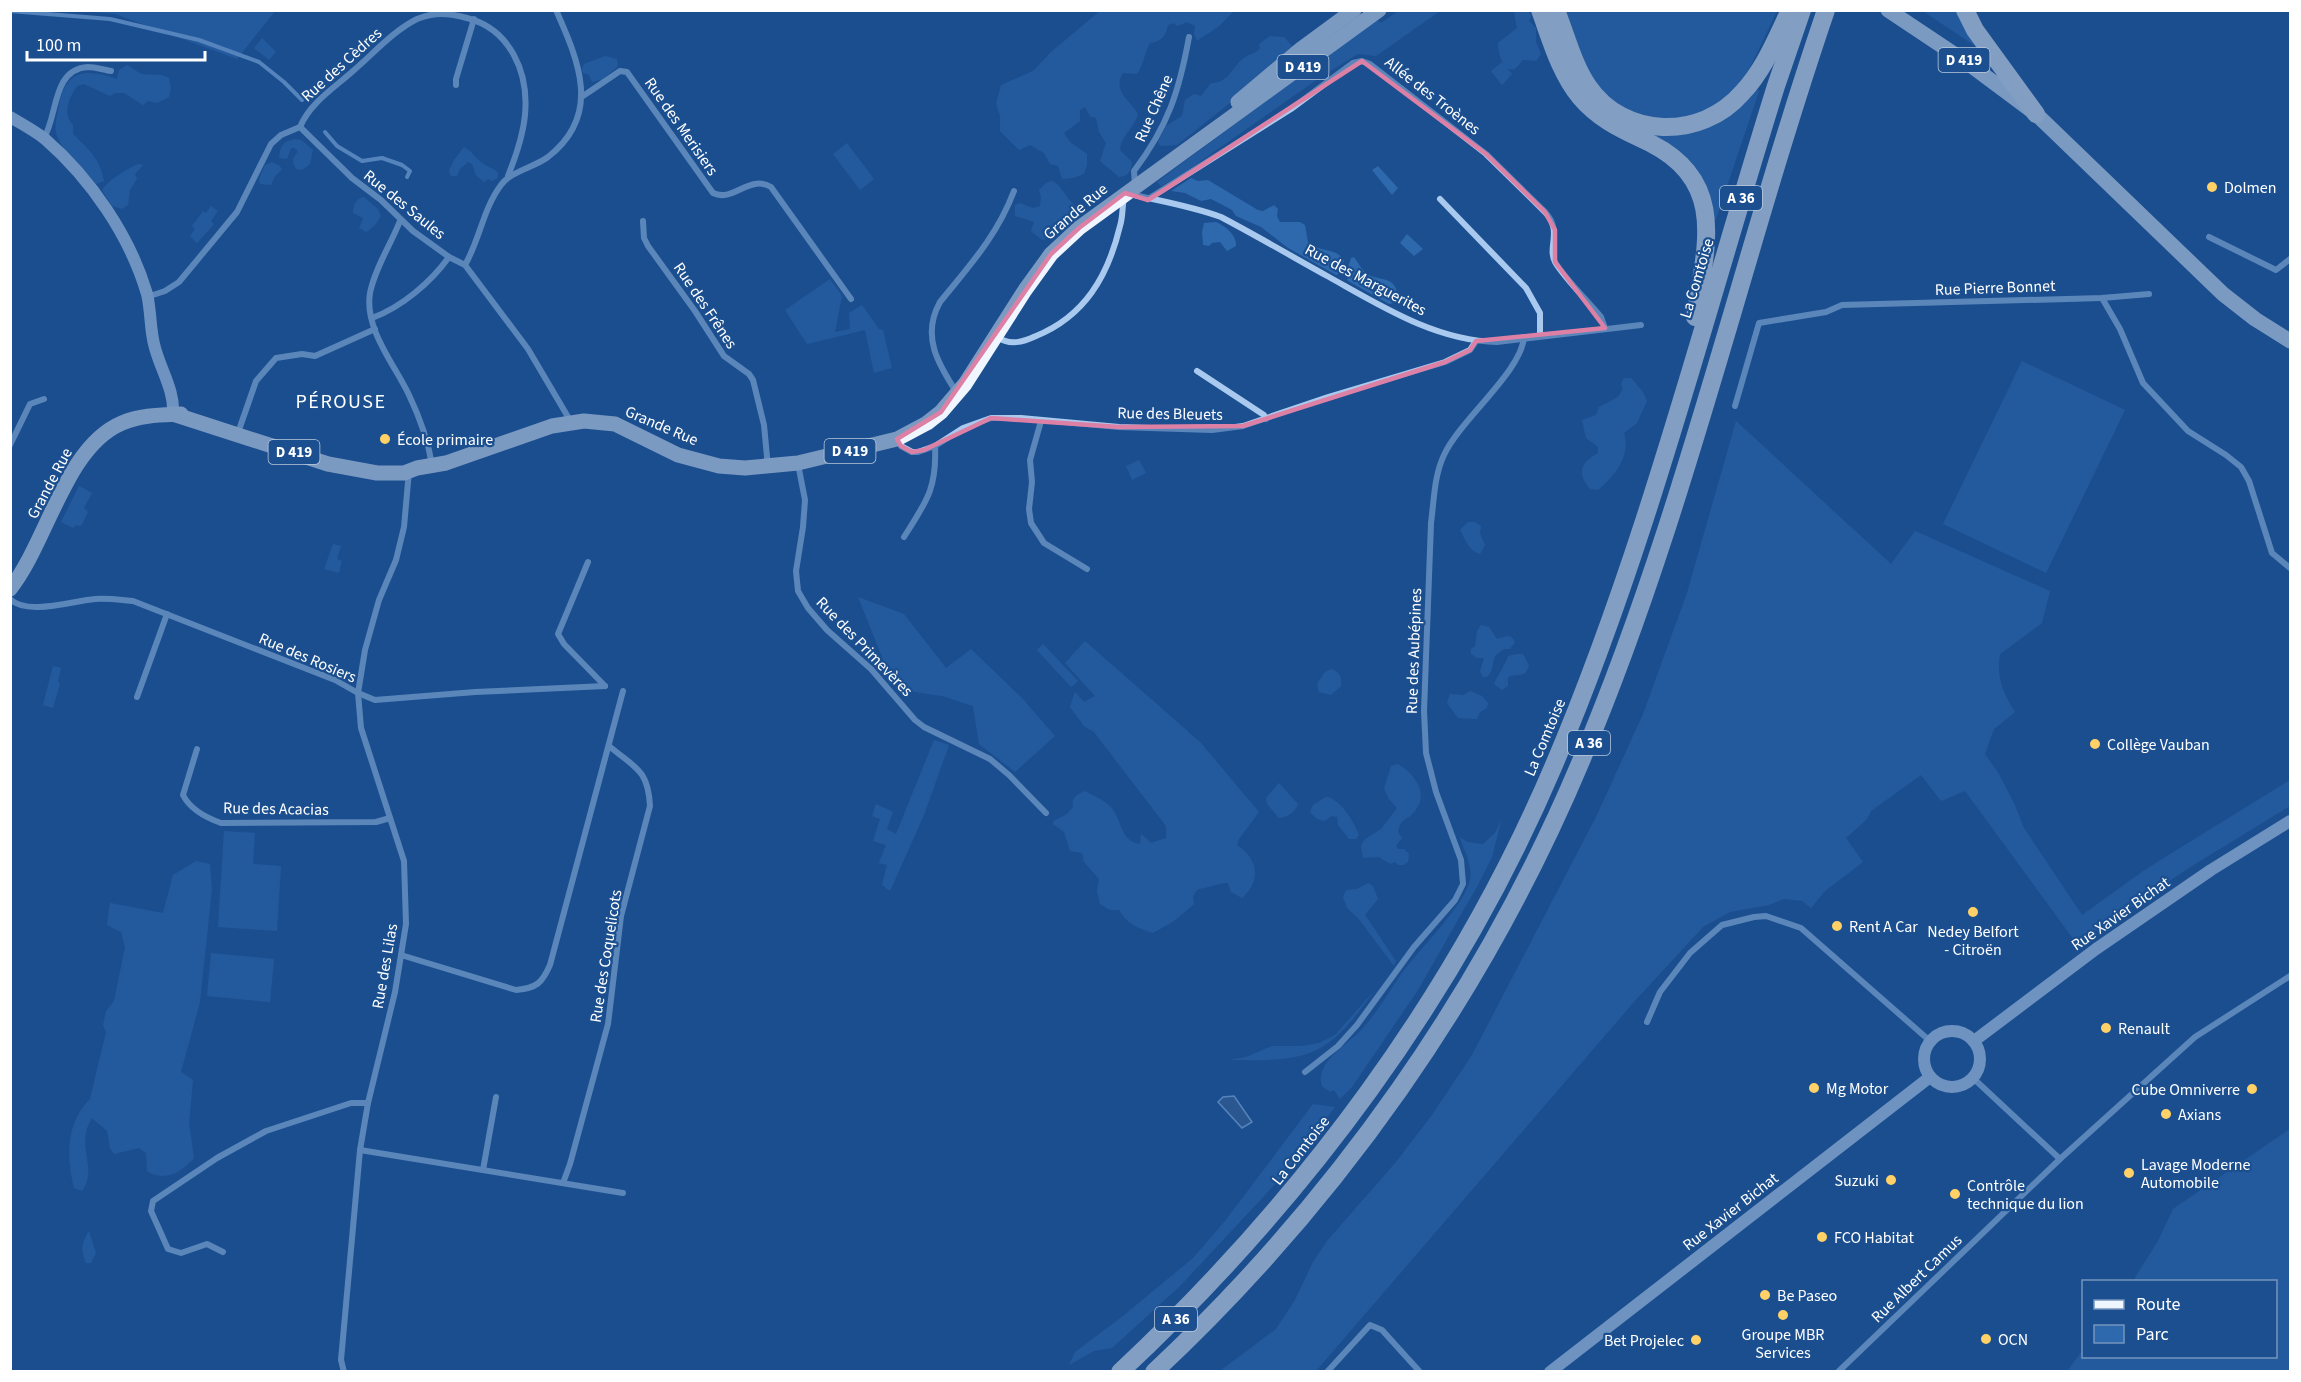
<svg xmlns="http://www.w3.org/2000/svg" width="2301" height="1382" font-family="'Source Sans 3',sans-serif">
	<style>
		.green { fill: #2e69ad }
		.water { fill: #3c6290; stroke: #9cc4f0; stroke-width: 1.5 }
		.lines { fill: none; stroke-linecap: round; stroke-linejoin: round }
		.stream { stroke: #9cc4f0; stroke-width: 4 }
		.street { stroke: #a9c9ee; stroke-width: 6 }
		.secondary { stroke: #d6e6fa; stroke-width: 12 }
		.primary { stroke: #f0f6ff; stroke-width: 15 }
		.highway { stroke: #fff; stroke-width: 18 }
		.marked { fill: none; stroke: #dd80a5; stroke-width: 4.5; stroke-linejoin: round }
		.poi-dot { fill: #ffd166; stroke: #1b4f8f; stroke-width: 2 }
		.labels { text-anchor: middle; stroke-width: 4.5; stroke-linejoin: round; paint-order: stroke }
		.shield { fill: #1b4f8f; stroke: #bbcadd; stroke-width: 1.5 }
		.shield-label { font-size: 15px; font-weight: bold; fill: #fff }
		.street-label { font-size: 16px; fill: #fff; stroke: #1b4f8f }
		.poi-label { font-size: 16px; fill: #fff; stroke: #1b4f8f; text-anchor: start }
		.quarter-label { font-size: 20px; letter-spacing: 1.5px; fill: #fff; stroke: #1b4f8f }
	</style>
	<rect width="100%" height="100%" fill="#1b4f8f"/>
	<g class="green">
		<path d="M1519,10L1528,11L1531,16L1529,21L1536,28V42L1541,54L1536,61L1523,60C1520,62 1519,66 1516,68C1504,76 1497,50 1498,43L1517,28L1514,13Z"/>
		<path d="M81,11H275L237,59L115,14Z"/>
		<path d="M1100,11H1234L1219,26L1197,41L1194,33L1195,26L1187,22L1177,26L1174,23L1168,25C1165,37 1162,41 1150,43C1144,54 1144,64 1137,74L1123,73C1112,91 1129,99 1138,114C1134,128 1121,136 1120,150L1132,162C1131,171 1129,176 1119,177L1100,161L1106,143L1099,132L1096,118L1090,116L1085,107L1080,110V121L1064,133L1070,142L1087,154V165L1084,174L1073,178L1062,179L1058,166L1050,164L1044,153L1030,145L1019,150L1000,131V116L996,104L1001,85L1033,71L1051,52Z"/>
		<path d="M1398,11H1440L1376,56L1358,54L1322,76L1181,175L1161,186L1157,182L1376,19L1381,23Z"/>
		<path d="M1565,11H1777L1742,84L1707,112L1664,122L1628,113L1600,91L1588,75Z"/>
		<path d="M1923,11H1959L1978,48Z"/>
		<path d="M1270,36L1284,37L1293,47L1284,60L1177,145L1160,146L1158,142L1166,126L1182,116L1185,100L1194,94L1201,96L1211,83C1229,84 1233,65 1244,58C1250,53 1255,55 1260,48L1259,44Z"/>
		<path d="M262,38L276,52L269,60L254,48Z"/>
		<path d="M605,56L617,59L618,66L603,79L592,82L589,75L583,73L582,69L584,64Z"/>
		<path d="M1502,62L1512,74L1502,85L1491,71Z"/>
		<path d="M127,65L141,74L161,75L169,78L171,89L169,97L157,103L148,101L143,105L124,93H115L110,96L84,84L77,86C69,98 62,113 73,125V134C88,149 100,158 104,181L96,184C84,169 66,157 58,138C53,127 57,117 59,106C65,70 86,68 117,79L119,70Z"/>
		<path d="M1756,88L1759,91L1716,219H1713L1651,134Z"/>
		<path d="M295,139L301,140L313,150L310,164L302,170L296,169C291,160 293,159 298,151L294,148H291L287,159L279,158C280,146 283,141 295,139Z"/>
		<path d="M847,143L874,179L860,190L833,154Z"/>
		<path d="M464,147C472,151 477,160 485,165C490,168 494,168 498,173V178L492,181L488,179L484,182L476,175L472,164L468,162L460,169L457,176H451L449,171L454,160Z"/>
		<path d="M272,162L280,166L282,170L275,176L271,185L260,184L259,179L265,165Z"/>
		<path d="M138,164L143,165L135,174L137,179L130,190L128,205L122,209L112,206L102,190C110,179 125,170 138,164Z"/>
		<path d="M1378,166L1398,188L1392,195L1372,170Z"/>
		<path d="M1191,178L1198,181L1208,180L1258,210L1263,211L1274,205L1278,209L1277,216L1280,222H1300L1305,225L1308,242C1313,244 1317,248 1322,249C1332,252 1337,251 1344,260L1341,273L1336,275L1288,248L1261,227L1236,216L1232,210L1211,199L1201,201L1185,193L1171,191Z"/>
		<path d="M1052,181C1064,187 1066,201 1080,209C1079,219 1053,240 1042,240L1031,231L1034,222L1015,216V205L1020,203L1033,208L1040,206L1041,197L1039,190L1046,183Z"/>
		<path d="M364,197L378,209L381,216C378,222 372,229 366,232L359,228L363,218L353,213C353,205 356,198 364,197Z"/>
		<path d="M211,206L218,211L211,221L214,224L197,243L190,236L195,229L192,226L203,211L206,213Z"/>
		<path d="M1216,222C1225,226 1237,235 1236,246L1227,251L1220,242L1212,243L1209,246L1203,245L1202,232L1204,223Z"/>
		<path d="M1407,234L1423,249L1414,256L1400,243Z"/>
		<path d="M1354,257C1357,261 1362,270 1366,273C1379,283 1396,273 1398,298L1394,303L1389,304L1348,281C1344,273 1349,266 1351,258Z"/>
		<path d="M830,279L842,296L835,332L850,329L849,313L862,305L879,329L883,330L892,368L874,373L865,330L807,344L785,310Z"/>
		<path d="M2022,361L2125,410L2046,573L1943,524Z"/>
		<path d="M1624,378H1631L1643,392L1647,401L1637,423L1624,433C1631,456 1615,476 1598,490L1590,489C1577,473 1580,463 1598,453V447L1586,438L1582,420L1596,415L1599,407L1618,397L1623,389L1621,384Z"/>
		<path d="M1736,421L1891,564L1915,531L2050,591L2042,623L2000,654C1996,677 2003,693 2015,712L1994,729L1985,754L1999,774L2014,803L2024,828L2082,915L2146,869L2290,780V806L2187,869L2077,944L1965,791L1941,801L1921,775L1871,811L1867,819L1846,838L1863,862L1825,891L1811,908L1802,901L1784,899L1769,905L1730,912L1703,927L1633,1003L1316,1371H1220L1276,1329L1295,1300L1313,1262L1327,1241L1396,1162L1432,1115L1472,1055L1597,815L1643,714L1687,593Z"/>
		<path d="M1139,460L1146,473L1132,480L1126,466Z"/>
		<path d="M79,486L92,493L84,508L88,512L81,526L76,525L73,528L61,522Z"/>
		<path d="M1468,522H1475L1481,526L1480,533L1485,545L1480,554C1469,551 1465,539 1460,530Z"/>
		<path d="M333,544L341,546L337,559L342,561L339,573L324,569Z"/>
		<path d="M858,597L904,614L946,668L971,649L1022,698L1055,736L1015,772L979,744L973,706L942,696L901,690L889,674Z"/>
		<path d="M1481,625L1489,627L1497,639C1506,637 1510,633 1515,642L1510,649H1504L1495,656L1491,672L1487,677H1483L1480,671L1484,658H1477L1471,654V649L1475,646L1477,631Z"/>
		<path d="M1085,641L1200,742L1259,812L1239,839L1237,845C1258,859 1262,880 1242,898L1231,892L1228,883C1217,883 1209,888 1198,889L1193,896L1194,904L1174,921L1153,933C1138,928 1127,924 1119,910H1110L1100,904L1097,891L1099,879L1084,862L1082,853L1070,851L1064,832L1053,824L1054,821L1067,814L1073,807C1071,797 1077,795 1085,791C1095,796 1108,802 1114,811C1122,824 1122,842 1140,844L1141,834L1151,843L1166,838V826L1094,732L1084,726L1070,707L1075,692L1084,702L1095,696L1065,663Z"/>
		<path d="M1043,644L1078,681L1071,687L1037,650Z"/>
		<path d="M1517,654H1523L1529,665C1526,679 1518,673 1508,677V686L1502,690L1494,684C1498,674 1505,666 1508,656Z"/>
		<path d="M53,666L61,668L58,682L60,684L53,708L43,705Z"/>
		<path d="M1331,669C1340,672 1342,677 1341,686L1331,695L1319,692L1317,684L1324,673Z"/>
		<path d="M1470,691L1482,696L1488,703L1487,708L1480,712L1477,719L1458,718L1447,703L1450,694L1464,695Z"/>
		<path d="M934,740L949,745L924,815L890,891L882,885L887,865L879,863L886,845L873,841L880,819L872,816L876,804L893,812L887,829L896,834Z"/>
		<path d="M1398,764C1414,774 1430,793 1415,811C1407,821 1401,817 1398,832L1402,838L1396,846L1398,849H1404L1409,854L1408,862L1403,865H1398L1395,862L1390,864L1379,857L1363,858L1361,846L1364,840L1381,829L1397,808L1389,799L1384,789L1391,766Z"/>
		<path d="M1279,783L1298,804C1295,812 1288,817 1279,818L1267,804L1266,798Z"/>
		<path d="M1326,797C1341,799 1354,822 1359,835L1356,839H1349L1338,825L1337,817L1331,816L1325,821L1317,819L1310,812L1313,805Z"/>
		<path d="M1501,821L1492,857L1479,883L1418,990L1352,1087L1340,1099L1334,1090L1330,1092L1322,1086C1314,1062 1349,1044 1362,1029C1379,1011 1391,988 1405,969C1422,947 1465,904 1470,880C1473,865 1464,851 1460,837L1467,842L1483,844L1495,833Z"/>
		<path d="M224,831L255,833L253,864L281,866L277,931L218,927Z"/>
		<path d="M196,861L210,864L212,889L200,1002L181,1072L193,1080L189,1123L194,1158C181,1173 164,1182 147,1171L146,1153L139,1148L114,1154L110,1148L107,1131L92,1118C74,1146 99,1167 82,1191L74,1188C66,1156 66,1123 90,1099L106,1032L103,1025L106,1011L114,1001L125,947L121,932L107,925L110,903L163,913L173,875Z"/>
		<path d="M1368,883L1373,886L1378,899L1365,915L1396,961L1394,966L1358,918L1347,908L1343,897L1346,890L1357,889Z"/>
		<path d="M211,953L274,959L270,1002L207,996Z"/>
		<path d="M1374,991C1326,1059 1309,1061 1229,1060L1246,1057L1272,1046H1302L1319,1043L1335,1035Z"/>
		<path d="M1313,1104L1335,1107L1279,1180L1180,1286L1112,1348L1094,1351L1069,1365L1075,1352L1123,1316L1193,1258L1225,1221Z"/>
		<path d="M2290,1129V1371H2067L2083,1350L2084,1356H2276V1282L2133,1281L2158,1241L2173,1209Z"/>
		<path d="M89,1231L96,1253L91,1263H86C80,1250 82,1242 89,1231Z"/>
	</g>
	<path class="water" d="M1234,1096L1252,1122L1242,1128L1218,1102L1223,1097Z"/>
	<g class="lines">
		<g class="stream">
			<path d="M10,11L110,19L199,40L259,62L284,82L302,100"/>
			<path d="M325,132L337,146L362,161L382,158L402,165L410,171L407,177"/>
		</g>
		<g class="street">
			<path d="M456,85V79L474,19"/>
			<path d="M583,96L620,71L627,72L713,193C733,203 749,174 771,187L851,299"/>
			<path d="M300,127L352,178L381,200L413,231L449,257L465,265L528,349L571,422"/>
			<path d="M300,127C310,103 334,88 353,71C373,54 393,31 417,19C434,12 449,13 467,18C510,29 529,72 525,115C523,136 516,156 508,176"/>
			<path d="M44,138C58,115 52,69 88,67C95,67 104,70 111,71"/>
			<path d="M1135,185L1134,171C1168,126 1179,92 1189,37"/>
			<path d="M1130,194C1160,201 1191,206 1221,217C1257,236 1293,257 1329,277C1381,306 1436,341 1497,342L1641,325"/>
			<path d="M1148,199L1291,109L1353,63L1362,61L1370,64L1486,154L1545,212C1563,232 1547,246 1555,262C1565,279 1588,301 1601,317L1605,328"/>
			<path d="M1440,199L1526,288L1540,313V335"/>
			<path d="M400,221C391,244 375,268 370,293C364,329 395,365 409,395C420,418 428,440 432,465"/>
			<path d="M643,221L644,238L648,246L695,311L724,356L749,374L753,380L764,425L768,467"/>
			<path d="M2209,237L2276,270L2290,259"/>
			<path d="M465,265C480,239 483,209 501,185C511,171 533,168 548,157C602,115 579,62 556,10"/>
			<path d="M147,297L165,291L179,282L237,212L271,144L281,135L300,127"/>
			<path d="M2102,298L2120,329L2143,383L2188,431L2226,455L2241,467L2249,481L2272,553L2290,568"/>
			<path d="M372,318C402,307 431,282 449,257"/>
			<path d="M997,337C1010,346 1023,342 1036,336C1085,316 1108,276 1120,226C1123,217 1122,207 1124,198"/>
			<path d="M1197,371L1264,415L1266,419"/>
			<path d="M957,393C938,364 921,336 940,302C970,265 997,236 1014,191"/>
			<path d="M1735,406L1759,323L1826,312L1842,305L2102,298L2149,294"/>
			<path d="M1041,421L1030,460L1032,482L1029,509L1031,523L1044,543L1087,569"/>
			<path d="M240,427L256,381L276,358L302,354L315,356L375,329"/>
			<path d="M897,439L901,446L912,452H918L935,446L963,428L991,418H1021L1119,427L1212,430L1243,426L1328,397L1445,362L1470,350L1476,341"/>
			<path d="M10,445L30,404L44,399"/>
			<path d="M798,464L805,500L803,527L796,571L798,591L808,608L827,630L871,669L915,720L924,727L990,759L1009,775L1046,813"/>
			<path d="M904,537C926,502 937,489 935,446"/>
			<path d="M588,562L558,634L564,644L605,686"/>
			<path d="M10,599C27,616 72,601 95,599C107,598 121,600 133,601L335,680L358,693L375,700L475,692L605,686"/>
			<path d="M137,697L167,614"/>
			<path d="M197,749L183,795C190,809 207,818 221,823L376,822L390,818"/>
			<path d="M401,955L516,990C537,988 542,983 550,965L623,691"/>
			<path d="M1647,1022L1660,992L1690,953L1722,925L1754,917L1766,916L1801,928L1930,1041"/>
			<path d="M1305,1072L1338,1046L1357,1025L1414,947L1455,900L1463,884L1461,860L1436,792L1426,753L1424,711L1431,523C1434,501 1434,476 1444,455C1460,420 1522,371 1524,337"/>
			<path d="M1973,1078L2060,1159"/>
			<path d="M360,1150L623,1193"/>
			<path d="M483,1170L496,1097"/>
			<path d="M563,1183L570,1164L608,1024L621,916L650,806C648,769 635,768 609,746"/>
			<path d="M223,1252L207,1244L181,1253L168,1249L151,1211L153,1201L217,1158L266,1131L351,1103H368"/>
			<path d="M344,1372L341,1360L360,1150L368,1103L395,992L406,924L404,861L361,728L358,693L365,650L379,600L396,560L404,527L409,471"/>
			<path d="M1327,1372L1370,1325L1382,1330L1420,1372"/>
			<path d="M1838,1372L2060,1159L2195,1037L2290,976"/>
		</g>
		<g class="secondary">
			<path d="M10,117C22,124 35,131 45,139C91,179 130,236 147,294C151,311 150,328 154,344C159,367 175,390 173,414"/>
			<circle cx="1952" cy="1059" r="28"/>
			<path d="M1974,1041L2096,949L2211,870L2290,821"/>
			<path d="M1550,1372L1930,1077"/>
		</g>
		<g class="primary">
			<path d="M1888,10L1969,64L2036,114L2223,294L2255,319L2290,341"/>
			<path d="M1238,102L1301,49L1354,10"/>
			<path d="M173,414L328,464L377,473H404L417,468L446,463L552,426L584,421L615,424L678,455L719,466L745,468L798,463L897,439L927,423L941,412L965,384L1025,290L1051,254L1079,228L1379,10"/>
			<path d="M10,589C48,541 65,447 122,423C141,415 161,415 181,414"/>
		</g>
		<g class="highway">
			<path d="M1540,10C1551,40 1560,73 1580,97C1600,121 1626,131 1652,144C1728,183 1705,250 1695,317"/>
			<path d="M1556,10C1566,35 1573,64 1588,86C1624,139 1701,140 1742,93C1764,70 1776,39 1790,10"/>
			<path d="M1965,10L1975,30L2036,114"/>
			<path d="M1120,1372C1303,1201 1456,996 1554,765C1647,546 1705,313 1776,86L1802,10"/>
			<path d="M1154,1372C1337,1201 1484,992 1581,761C1684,518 1741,259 1826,10"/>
		</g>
	</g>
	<path d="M0 0H2301V1382H0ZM1362,61L1486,154L1545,212L1555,230V262L1605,328L1476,341L1470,350L1445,362L1243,426L1119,427L991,418L924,450L912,452L901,446L897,439L941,412L1051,254L1079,228L1125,193L1148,200L1164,190Z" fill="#1b4f8f" fill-opacity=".55" fill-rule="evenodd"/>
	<path class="marked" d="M1362,61L1486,154L1545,212L1555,230V262L1605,328L1476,341L1470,350L1445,362L1243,426L1119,427L991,418L924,450L912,452L901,446L897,439L941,412L1051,254L1079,228L1125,193L1148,200L1164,190Z"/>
	<g class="poi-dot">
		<circle cx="2212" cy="187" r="6"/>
		<circle cx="385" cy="439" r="6"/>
		<circle cx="2095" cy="744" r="6"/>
		<circle cx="1973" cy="912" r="6"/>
		<circle cx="1837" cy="926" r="6"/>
		<circle cx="2106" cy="1028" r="6"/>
		<circle cx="1814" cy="1088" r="6"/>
		<circle cx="2252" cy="1089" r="6"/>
		<circle cx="2166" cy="1114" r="6"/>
		<circle cx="2129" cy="1173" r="6"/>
		<circle cx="1891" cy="1180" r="6"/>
		<circle cx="1955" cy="1194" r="6"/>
		<circle cx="1822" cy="1237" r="6"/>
		<circle cx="1765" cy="1295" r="6"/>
		<circle cx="1783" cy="1315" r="6"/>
		<circle cx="1986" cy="1339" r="6"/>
		<circle cx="1696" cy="1340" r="6"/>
	</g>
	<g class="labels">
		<g class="shield">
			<rect x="1938.5" y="48" width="51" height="24" rx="4.5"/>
			<rect x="1277.5" y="55" width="51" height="24" rx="4.5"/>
			<rect x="1720" y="186" width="42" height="24" rx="4.5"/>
			<rect x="824.5" y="439" width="51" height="24" rx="4.5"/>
			<rect x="268.5" y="440" width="51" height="24" rx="4.5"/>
			<rect x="1568" y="731" width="42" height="24" rx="4.5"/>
			<rect x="1155" y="1307" width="42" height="24" rx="4.5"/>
		</g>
		<g class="shield-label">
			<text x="1964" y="65">D 419</text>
			<text x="1303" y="72">D 419</text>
			<text x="1741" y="203">A 36</text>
			<text x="850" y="456">D 419</text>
			<text x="294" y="457">D 419</text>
			<text x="1589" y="748">A 36</text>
			<text x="1176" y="1324">A 36</text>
		</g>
		<g class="street-label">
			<text transform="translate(341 64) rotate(-42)" y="6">Rue des Cèdres</text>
			<text transform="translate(1433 95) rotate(38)" y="6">Allée des Troènes</text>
			<text transform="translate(1153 108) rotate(-66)" y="6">Rue Chêne</text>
			<text transform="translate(682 126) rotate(55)" y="6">Rue des Merisiers</text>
			<text transform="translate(405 204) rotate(39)" y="6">Rue des Saules</text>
			<text transform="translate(1075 211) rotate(-40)" y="6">Grande Rue</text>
			<text transform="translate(1696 278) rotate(-73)" y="6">La Comtoise</text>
			<text transform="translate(1366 279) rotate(28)" y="6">Rue des Marguerites</text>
			<text transform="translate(1995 287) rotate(-2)" y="6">Rue Pierre Bonnet</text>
			<text transform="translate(706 305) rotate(56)" y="6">Rue des Frênes</text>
			<text transform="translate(1170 413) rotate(1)" y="6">Rue des Bleuets</text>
			<text transform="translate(662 425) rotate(23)" y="6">Grande Rue</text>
			<text transform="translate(49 483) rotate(-62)" y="6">Grande Rue</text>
			<text transform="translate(865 646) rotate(46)" y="6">Rue des Primevères</text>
			<text transform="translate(1413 651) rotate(-88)" y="6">Rue des Aubépines</text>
			<text transform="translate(308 657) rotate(23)" y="6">Rue des Rosiers</text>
			<text transform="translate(1544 737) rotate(-67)" y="6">La Comtoise</text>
			<text transform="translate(276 808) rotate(1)" y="6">Rue des Acacias</text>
			<text transform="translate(2120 913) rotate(-35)" y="6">Rue Xavier Bichat</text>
			<text transform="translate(605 956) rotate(-81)" y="6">Rue des Coquelicots</text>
			<text transform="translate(384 966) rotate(-80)" y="6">Rue des Lilas</text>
			<text transform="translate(1300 1150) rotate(-52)" y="6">La Comtoise</text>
			<text transform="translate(1730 1211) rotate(-38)" y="6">Rue Xavier Bichat</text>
			<text transform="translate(1916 1278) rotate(-44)" y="6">Rue Albert Camus</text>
		</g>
		<g class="poi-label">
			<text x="2224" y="193">Dolmen</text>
			<text x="397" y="445">École primaire</text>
			<text x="2107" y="750">Collège Vauban</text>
			<text x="1849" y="932">Rent A Car</text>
			<text x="1973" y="937" text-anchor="middle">Nedey Belfort<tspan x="1973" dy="18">- Citroën</tspan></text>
			<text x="2118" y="1034">Renault</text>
			<text x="1826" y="1094">Mg Motor</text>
			<text x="2240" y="1095" text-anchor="end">Cube Omniverre</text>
			<text x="2178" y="1120">Axians</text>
			<text x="2141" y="1170">Lavage Moderne<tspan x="2141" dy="18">Automobile</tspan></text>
			<text x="1879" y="1186" text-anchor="end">Suzuki</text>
			<text x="1967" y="1191">Contrôle<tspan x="1967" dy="18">technique du lion</tspan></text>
			<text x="1834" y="1243">FCO Habitat</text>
			<text x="1777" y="1301">Be Paseo</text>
			<text x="1783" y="1340" text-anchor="middle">Groupe MBR<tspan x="1783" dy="18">Services</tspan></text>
			<text x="1998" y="1345">OCN</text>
			<text x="1684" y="1346" text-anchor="end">Bet Projelec</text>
		</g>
		<g class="quarter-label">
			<text x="341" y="408">PÉROUSE</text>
		</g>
	</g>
	<rect width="2301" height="1382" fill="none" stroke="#ffffff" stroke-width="24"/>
	<rect x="2082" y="1280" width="195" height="78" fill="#1b4f8f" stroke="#7695bc" stroke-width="1.5"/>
	<rect x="2094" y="1300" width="30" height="9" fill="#f0f6ff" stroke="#7695bc" stroke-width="1.5"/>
	<text x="2136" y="1310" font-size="18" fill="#ffffff">Route</text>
	<rect x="2094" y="1325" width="30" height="18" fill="#2e69ad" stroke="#7695bc" stroke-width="1.5"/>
	<text x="2136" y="1340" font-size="18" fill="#ffffff">Parc</text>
	<path d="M27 51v9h178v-9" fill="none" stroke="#ffffff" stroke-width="3"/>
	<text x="36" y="51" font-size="18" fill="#ffffff" stroke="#1b4f8f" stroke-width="4.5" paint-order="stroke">100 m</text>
</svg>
